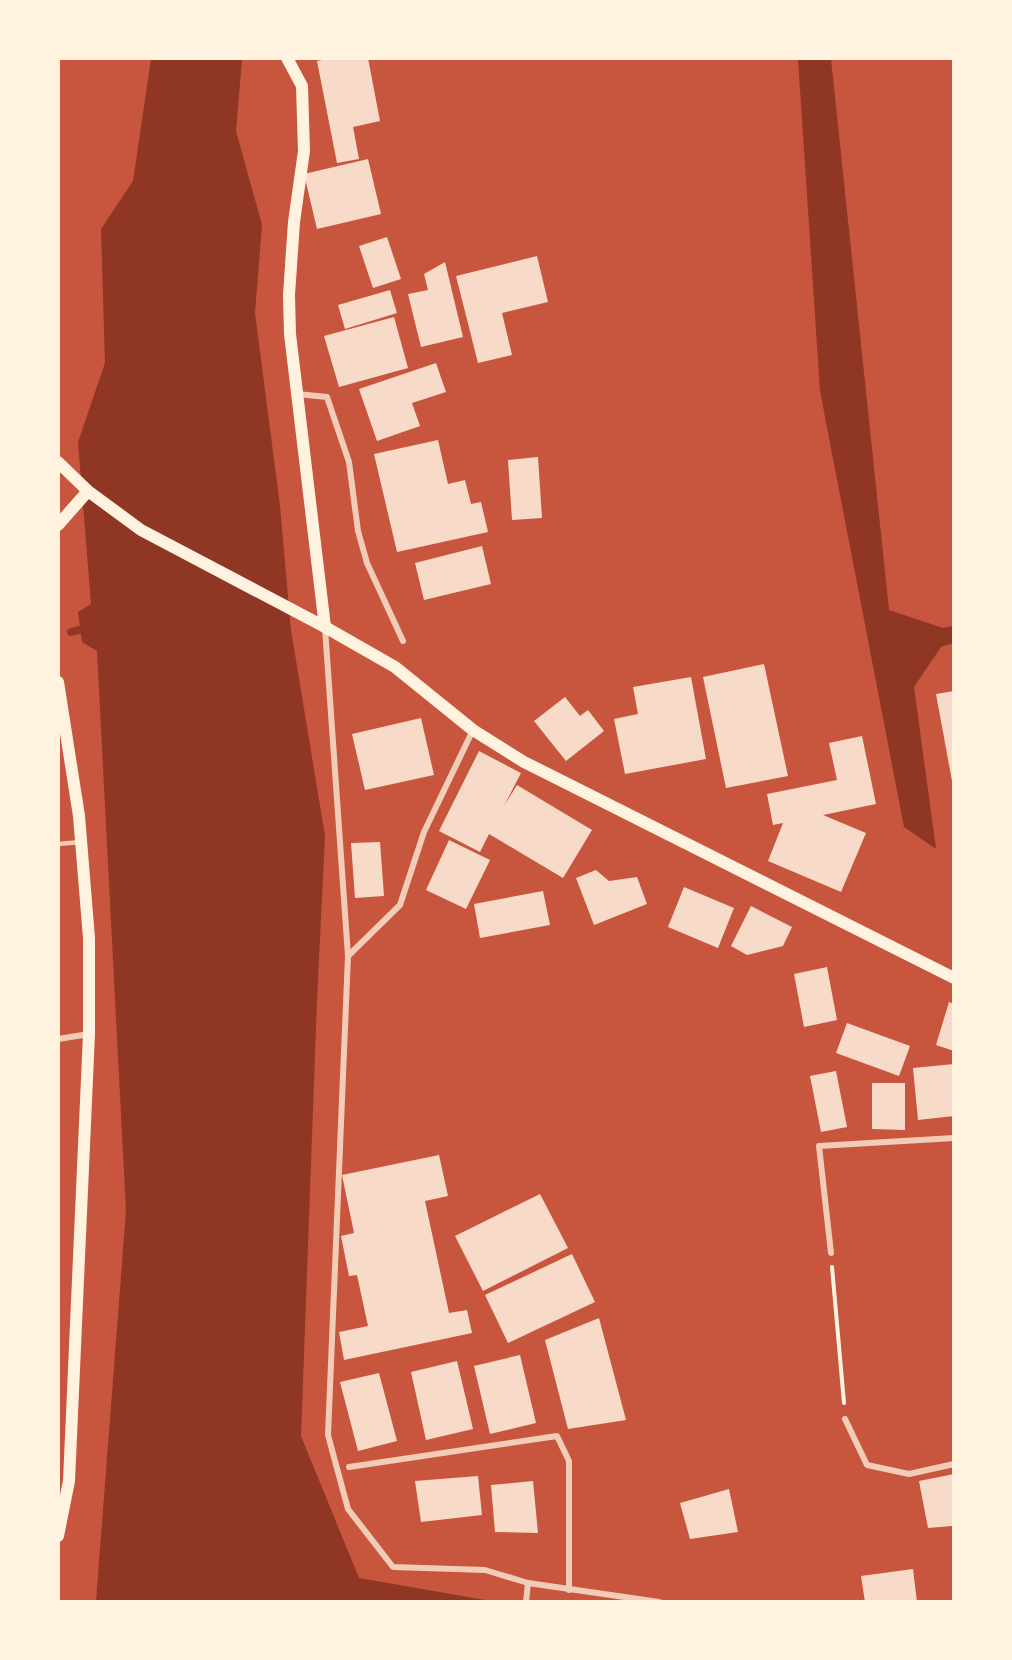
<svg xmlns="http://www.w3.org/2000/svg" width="1012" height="1660" font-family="'Sofia Sans Condensed',sans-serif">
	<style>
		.water { fill: #8f3625 }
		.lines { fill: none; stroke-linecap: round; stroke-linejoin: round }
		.stream { stroke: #8f3625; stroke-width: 8 }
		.building { fill: #f7dbc8 }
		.path { stroke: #fff3e0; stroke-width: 4 }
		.service { stroke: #f1ccb7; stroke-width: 4.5 }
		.minor { stroke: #f1ccb7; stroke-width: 6 }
		.secondary { stroke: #fff3e0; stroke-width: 12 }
	</style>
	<rect width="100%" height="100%" fill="#c8553d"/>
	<g class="water">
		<path d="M151,59H242L236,131L262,225L255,313L280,506L291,630L325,836L317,1000L301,1436L359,1578L491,1601H96L126,1211L97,651L82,642L78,612L91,604L78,442L105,363L101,229L133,181Z"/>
		<path d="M798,59H831L889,610L943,628L953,626V643L941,647L914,687L936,849L904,827L820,391Z"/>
	</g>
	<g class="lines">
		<path class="stream" d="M71,632L90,627"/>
	</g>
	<g class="building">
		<path d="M332,58H368L380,121L353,127L359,159L337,163L317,61Z"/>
		<path d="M368,159L381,214L317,229L304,174Z"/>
		<path d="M387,237L401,279L373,288L359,246Z"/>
		<path d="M537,256L548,302L502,313L512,355L478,363L456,276Z"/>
		<path d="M445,262L463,337L421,347L408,294L428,290L424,274Z"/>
		<path d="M390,290L397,313L345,329L338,305Z"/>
		<path d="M394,317L408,368L339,387L324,336Z"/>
		<path d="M436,363L446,392L412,403L420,426L377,441L359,389Z"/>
		<path d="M438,440L448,484L465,480L471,504L481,502L488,532L397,552L374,454Z"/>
		<path d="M538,457L542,518L512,520L508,460Z"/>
		<path d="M482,546L491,584L424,600L415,563Z"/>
		<path d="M764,664L788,776L726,788L703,677Z"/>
		<path d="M691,677L706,759L625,774L614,719L638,714L633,687Z"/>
		<path d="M954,691V781H952L936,694Z"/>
		<path d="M565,697L580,716L588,710L604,731L566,761L534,721Z"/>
		<path d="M421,718L434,775L365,790L352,734Z"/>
		<path d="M862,736L876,804L823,815L866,833L841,892L768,861L783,823L773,825L767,794L837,780L829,743Z"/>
		<path d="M479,751L521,773L504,806L517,785L592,830L563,878L489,834L480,852L439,831Z"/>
		<path d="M449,840L490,860L466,909L426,890Z"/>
		<path d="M380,842L384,896L355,898L351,843Z"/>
		<path d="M596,870L609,881L637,877L647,904L594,925L576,878Z"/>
		<path d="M684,887L734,908L718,948L668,927Z"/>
		<path d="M543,891L550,925L480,938L474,904Z"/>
		<path d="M751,906L792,927L783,946L747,955L731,946Z"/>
		<path d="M827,967L837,1020L804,1027L794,974Z"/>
		<path d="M949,1002L954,1004V1051L936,1045Z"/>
		<path d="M847,1023L910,1046L899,1076L836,1053Z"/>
		<path d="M954,1064V1116L918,1120L913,1068Z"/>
		<path d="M836,1071L847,1127L821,1132L810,1076Z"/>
		<path d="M872,1083H905V1130L872,1129Z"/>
		<path d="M439,1155L448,1196L425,1201L449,1313L467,1310L472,1333L344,1360L339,1332L368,1326L357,1275L349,1276L341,1236L354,1233L342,1175Z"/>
		<path d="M540,1194L568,1248L483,1291L455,1236Z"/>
		<path d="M572,1254L595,1302L508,1343L485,1295Z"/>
		<path d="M599,1318L626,1420L568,1429L545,1340Z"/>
		<path d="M520,1355L536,1423L490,1434L474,1366Z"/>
		<path d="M457,1361L473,1429L426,1440L411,1372Z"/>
		<path d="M379,1373L397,1441L358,1451L340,1382Z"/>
		<path d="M954,1474L952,1526L928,1528L919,1481Z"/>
		<path d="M478,1476L482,1515L421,1522L415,1481Z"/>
		<path d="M533,1481L538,1533L495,1532L491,1485Z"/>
		<path d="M729,1489L738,1532L690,1539L680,1503Z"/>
		<path d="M913,1569L917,1602H865L861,1576Z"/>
	</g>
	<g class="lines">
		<path class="path" d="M832,1267L844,1403"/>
		<path class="service" d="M58,844L81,842"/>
		<g class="minor">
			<path d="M297,394L327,397L349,462L358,531L367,563L403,641"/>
			<path d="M325,628L348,956"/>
			<path d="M473,730L424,832L400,905L348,956L328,1435L348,1509L393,1567L485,1570L528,1583L659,1602"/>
			<path d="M58,1039L89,1034"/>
			<path d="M831,1253L819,1146L954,1138"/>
			<path d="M845,1419L867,1465L909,1474L954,1464"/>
			<path d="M349,1467L557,1436L569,1461V1590"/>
			<path d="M526,1602L528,1583"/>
		</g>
		<g class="secondary">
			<path d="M287,58L302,86L304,151L294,222L289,295L290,334L325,627"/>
			<path d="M58,462L88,491L141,530L325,627L395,667L473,730L524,762L954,978"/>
			<path d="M58,525L88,491"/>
			<path d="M58,682L79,816L89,938V1034L69,1481L58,1536"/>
		</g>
	</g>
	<rect width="1012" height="1660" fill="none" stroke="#fff3e0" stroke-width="120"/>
</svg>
